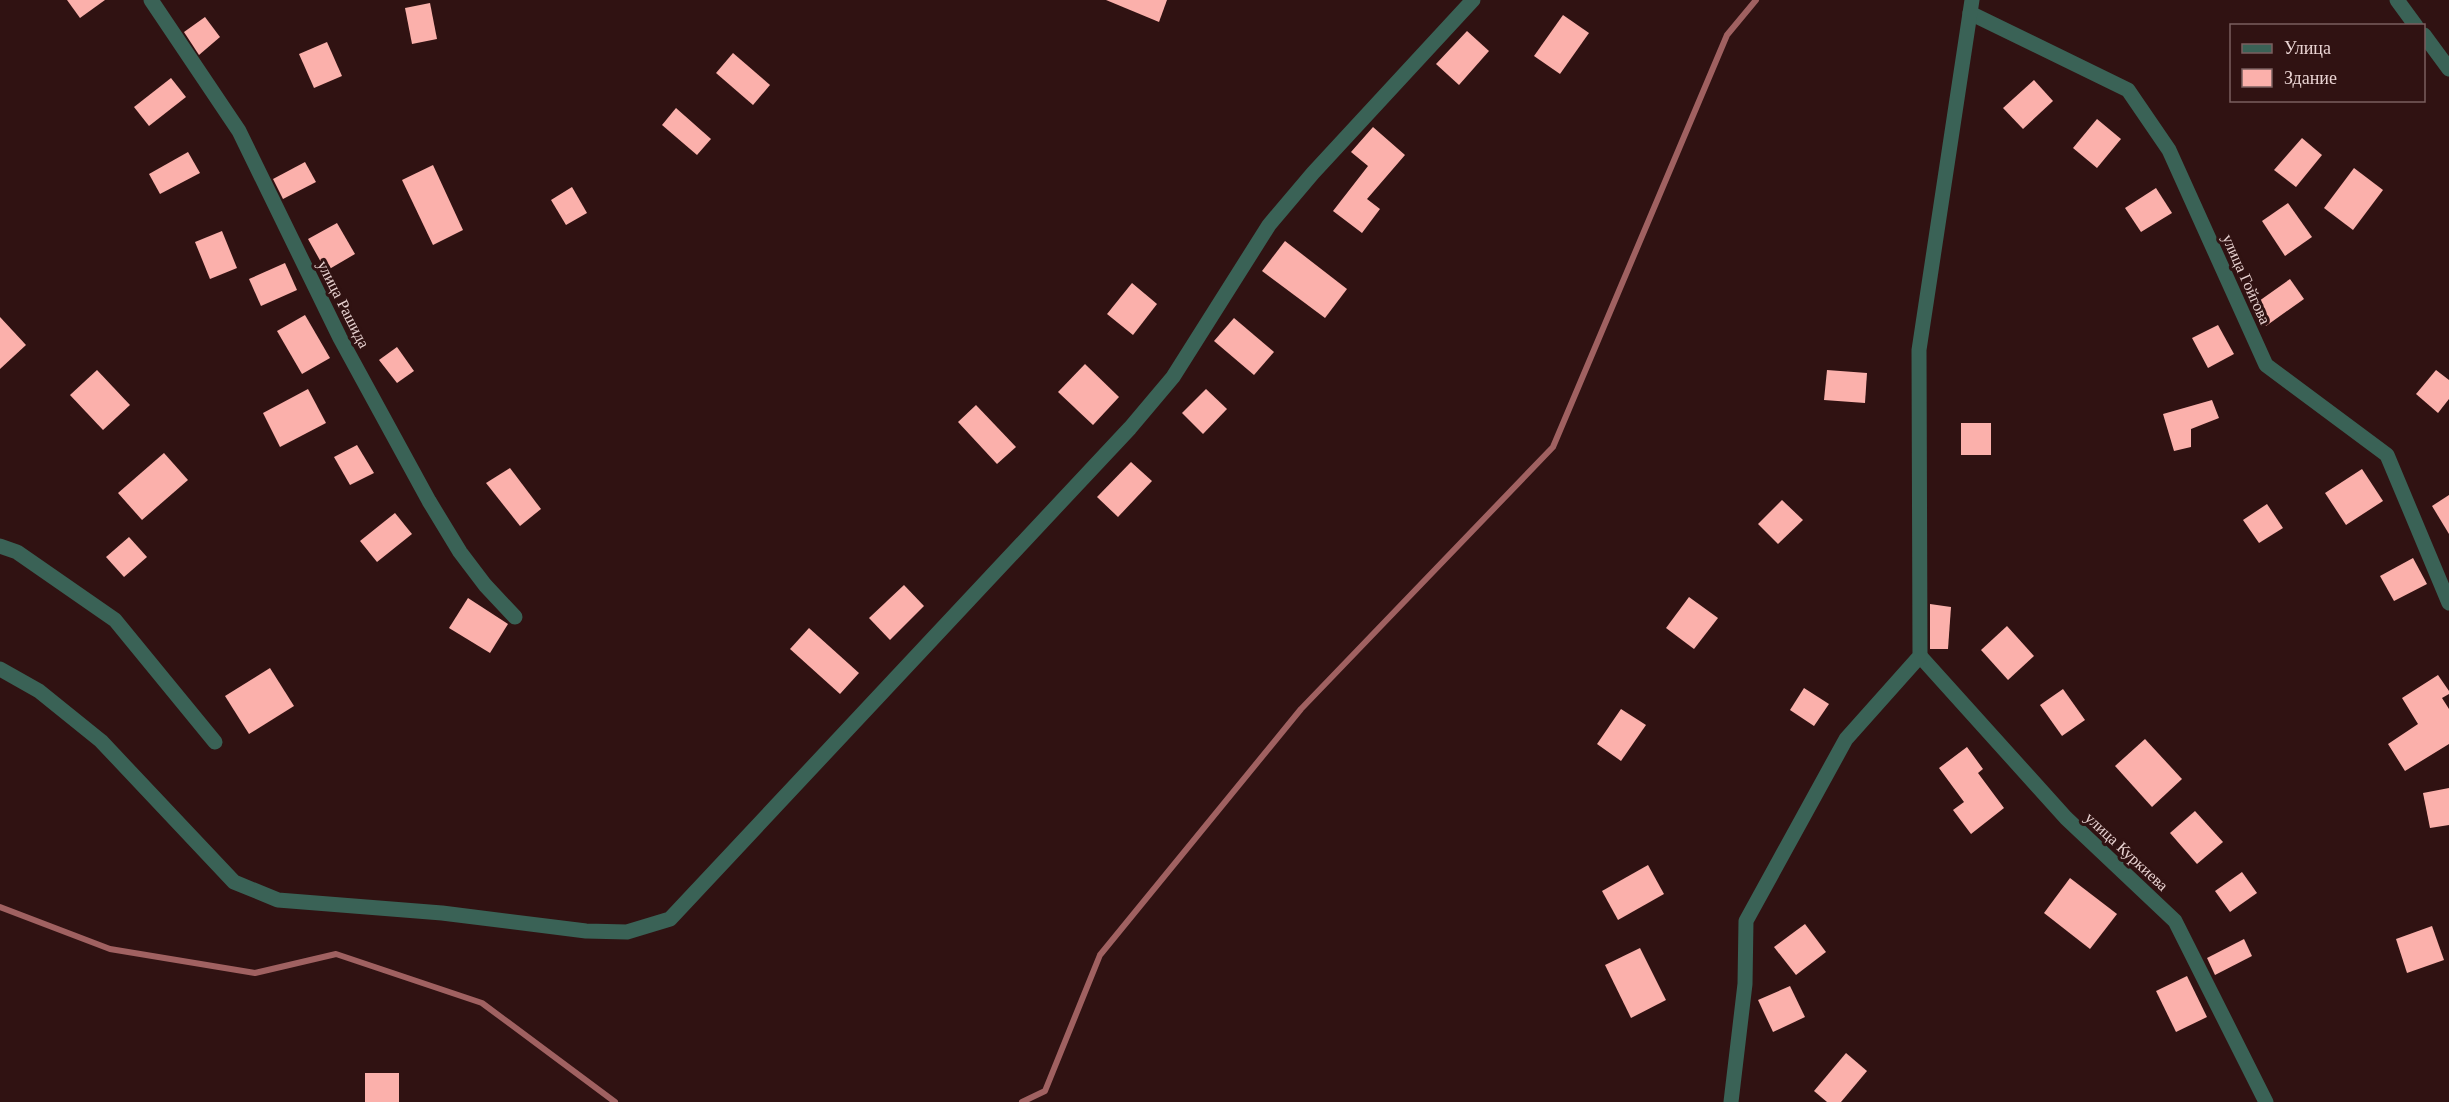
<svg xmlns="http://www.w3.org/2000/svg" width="2449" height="1102" font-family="Georgia,serif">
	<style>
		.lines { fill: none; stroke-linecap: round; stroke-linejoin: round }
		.stream { stroke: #a06161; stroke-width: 6 }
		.building { fill: #fbb0ab }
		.street { stroke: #3a6256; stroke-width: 15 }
		.labels { text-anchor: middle; stroke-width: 6; stroke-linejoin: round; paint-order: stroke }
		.street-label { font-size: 16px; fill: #e9d3d2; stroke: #301212 }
	</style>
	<rect width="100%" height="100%" fill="#301212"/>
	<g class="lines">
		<g class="stream">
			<path d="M0,907L110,949L255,973L336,954L482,1003L615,1102"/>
			<path d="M1022,1102L1045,1091L1100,955L1301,709L1553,447L1727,35L1756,0"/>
		</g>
	</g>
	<g class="building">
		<path d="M67,0H105L80,18Z"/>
		<path d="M1106,0H1167L1159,22Z"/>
		<path d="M430,3L437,39L412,44L405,8Z"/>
		<path d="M1563,15L1589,33L1560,74L1534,56Z"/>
		<path d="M205,17L220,37L199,55L184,32Z"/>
		<path d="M1467,31L1489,51L1459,85L1436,64Z"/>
		<path d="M327,42L342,76L314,88L299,54Z"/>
		<path d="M733,53L770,85L753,105L716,73Z"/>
		<path d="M171,78L186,97L149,126L134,107Z"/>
		<path d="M2034,80L2053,101L2023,129L2003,108Z"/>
		<path d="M676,108L711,139L697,155L662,125Z"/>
		<path d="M2097,119L2121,139L2097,168L2073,148Z"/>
		<path d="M1373,127L1405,155L1367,199L1380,209L1362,233L1333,211L1368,166L1351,152Z"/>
		<path d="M2302,138L2322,155L2296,187L2274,170Z"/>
		<path d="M188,152L200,173L160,194L149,174Z"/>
		<path d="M305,162L316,182L283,199L273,179Z"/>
		<path d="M433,165L463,230L433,245L402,180Z"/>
		<path d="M2354,168L2383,190L2353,230L2324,208Z"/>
		<path d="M572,187L587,213L566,225L551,200Z"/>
		<path d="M2156,188L2172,213L2141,232L2125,208Z"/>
		<path d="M2288,203L2312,237L2285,256L2262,221Z"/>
		<path d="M337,223L355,254L326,271L308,239Z"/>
		<path d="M222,231L237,268L210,279L195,242Z"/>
		<path d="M1285,241L1347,289L1325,318L1262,271Z"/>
		<path d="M285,263L297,290L261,306L249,279Z"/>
		<path d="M2290,279L2304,299L2266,326L2252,306Z"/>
		<path d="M1132,283L1157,304L1133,335L1107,314Z"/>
		<path d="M305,315L330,358L302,374L277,331Z"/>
		<path d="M0,317L26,345L0,369Z"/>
		<path d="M1234,318L1274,352L1254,375L1214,341Z"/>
		<path d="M2218,325L2234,354L2208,368L2192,338Z"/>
		<path d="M397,347L414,371L397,383L379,360Z"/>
		<path d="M1085,364L1119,397L1093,425L1058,392Z"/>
		<path d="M97,370L130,405L103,430L70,395Z"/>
		<path d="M1827,370L1867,373L1865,403L1824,400Z"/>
		<path d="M2436,370L2449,380V399L2438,413L2416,394Z"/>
		<path d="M308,389L326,423L280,447L263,413Z"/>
		<path d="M1206,389L1227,409L1203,434L1182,413Z"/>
		<path d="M2212,400L2219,418L2191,429V447L2174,451L2163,414Z"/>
		<path d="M976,405L1016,447L997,464L958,422Z"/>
		<rect x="1961" y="423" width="30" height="32"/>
		<path d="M357,445L374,473L350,485L334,457Z"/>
		<path d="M164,453L188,480L142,520L118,493Z"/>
		<path d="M1131,462L1152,481L1118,517L1097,497Z"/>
		<path d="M510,468L541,509L520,526L486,483Z"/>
		<path d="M2362,469L2383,501L2346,525L2325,493Z"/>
		<path d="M2449,495V534L2432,506Z"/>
		<path d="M1782,500L1803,520L1778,544L1758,524Z"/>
		<path d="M2267,504L2283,528L2259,543L2243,520Z"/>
		<path d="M395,513L412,534L377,562L360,541Z"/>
		<path d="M129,537L147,557L124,577L106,557Z"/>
		<path d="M2413,558L2427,584L2394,601L2380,576Z"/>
		<path d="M904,585L924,606L890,640L869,618Z"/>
		<path d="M1689,597L1718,618L1694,649L1666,628Z"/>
		<path d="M468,598L508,624L490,653L449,628Z"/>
		<path d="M1930,604L1951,607L1948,649H1930Z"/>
		<path d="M2007,626L2034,656L2008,680L1981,650Z"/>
		<path d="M809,628L859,673L840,694L790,649Z"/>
		<path d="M270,668L294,706L249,734L225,696Z"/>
		<path d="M2438,675L2449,691V694L2442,698L2449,709V744L2405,771L2388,744L2418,724L2402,698Z"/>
		<path d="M1804,688L1829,704L1814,726L1790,710Z"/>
		<path d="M2063,689L2085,720L2062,736L2040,705Z"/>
		<path d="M1621,709L1646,725L1621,761L1597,744Z"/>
		<path d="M2145,739L2182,779L2152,807L2115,766Z"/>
		<path d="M1967,747L1983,769L1978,773L2004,808L1971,834L1953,810L1964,802L1939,768Z"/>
		<path d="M2449,788V825L2430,828L2423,793Z"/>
		<path d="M2195,811L2223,842L2197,864L2170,833Z"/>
		<path d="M1648,865L1664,894L1618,920L1602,891Z"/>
		<path d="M2242,872L2257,893L2230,912L2215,891Z"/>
		<path d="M2070,878L2117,914L2090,949L2044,913Z"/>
		<path d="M1805,924L1826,952L1796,975L1774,947Z"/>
		<path d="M2432,926L2444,960L2407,973L2396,939Z"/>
		<path d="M2244,939L2252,956L2215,975L2207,958Z"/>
		<path d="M1640,948L1666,1000L1631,1018L1605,965Z"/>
		<path d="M2187,976L2207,1017L2176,1032L2156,991Z"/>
		<path d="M1790,986L1805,1017L1773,1032L1758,1000Z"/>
		<path d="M1846,1053L1867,1071L1841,1102H1827L1814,1091Z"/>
		<rect x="365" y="1073" width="34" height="29"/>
	</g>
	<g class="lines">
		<g class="street">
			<path d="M151,0L239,131L340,338L429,501L460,552L485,585L515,617"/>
			<path d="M2397,0L2416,26"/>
			<path d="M1970,13L2128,90L2169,150L2266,365L2387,455L2449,603"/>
			<path d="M2424,35L2449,69"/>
			<path d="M0,546L17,552L115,620L215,742"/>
			<path d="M1920,656L2066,818L2175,921L2266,1102"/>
			<path d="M0,669L39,691L101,741L234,882L278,900L442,913L586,931L627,932L670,919L1130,428L1173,377L1269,225L1313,173L1473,0"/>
			<path d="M1731,1102L1745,984L1746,921L1846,739L1920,656L1919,350L1972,0"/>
		</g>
	</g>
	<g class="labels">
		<g class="street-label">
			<text transform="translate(2247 279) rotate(66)" y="6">улица Гойгова</text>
			<text transform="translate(344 304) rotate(63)" y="6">улица Рашида</text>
			<text transform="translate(2127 851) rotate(43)" y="6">улица Куркиева</text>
		</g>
	</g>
	<rect x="2230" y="24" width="195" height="78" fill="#301212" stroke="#7a5f5f" stroke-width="1.5"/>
	<rect x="2242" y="44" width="30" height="9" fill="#3a6256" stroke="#7a5f5f" stroke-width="1.5"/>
	<text x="2284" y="54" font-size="18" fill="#e9d3d2">Улица</text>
	<rect x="2242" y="69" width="30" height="18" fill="#fbb0ab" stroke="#7a5f5f" stroke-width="1.5"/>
	<text x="2284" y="84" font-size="18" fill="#e9d3d2">Здание</text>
</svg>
